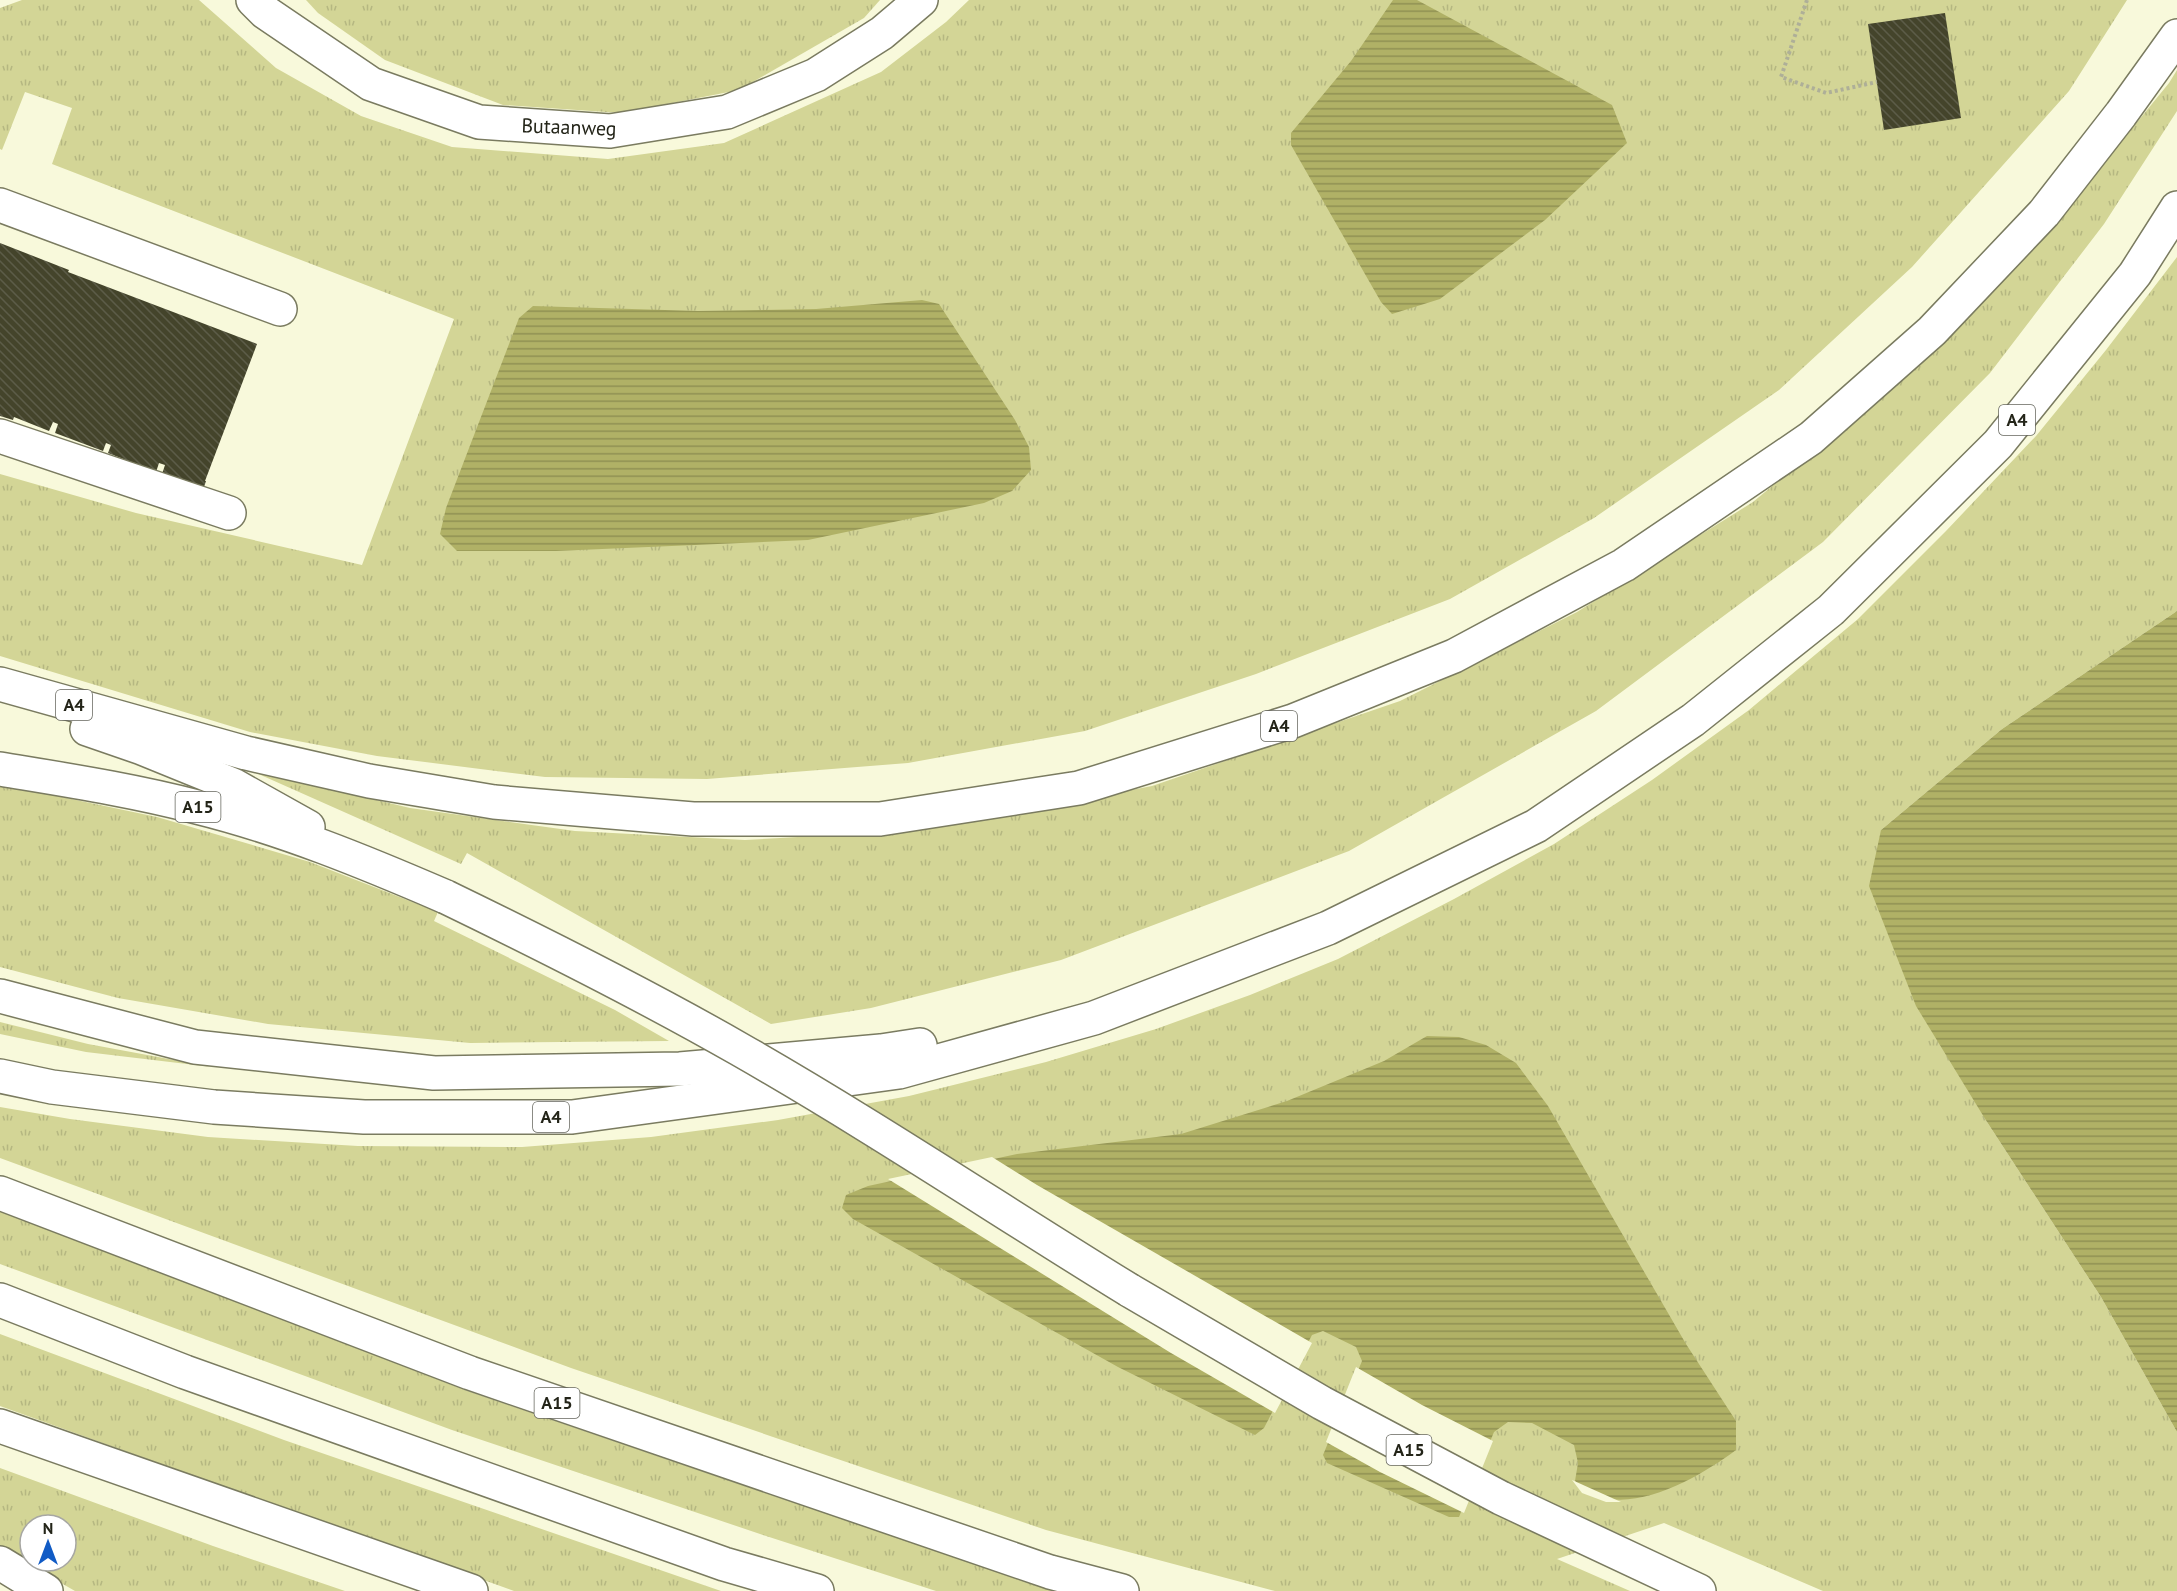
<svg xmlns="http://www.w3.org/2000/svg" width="2177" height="1591" font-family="'PT Sans',sans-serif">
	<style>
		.grass { fill: url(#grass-tufts); fill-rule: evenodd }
		.water { fill: url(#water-rules) }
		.pier { fill: #f8f9db }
		.building { fill: url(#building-back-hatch) }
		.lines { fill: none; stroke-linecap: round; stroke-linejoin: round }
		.minor-casing { stroke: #7a7b60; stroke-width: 36 }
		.highway-casing { stroke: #7a7b60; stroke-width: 36 }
		.path { stroke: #aeaf98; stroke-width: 4; stroke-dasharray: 3 3; stroke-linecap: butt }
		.minor { stroke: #fff; stroke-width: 33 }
		.highway { stroke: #fff; stroke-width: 33 }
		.highway-bridge-casing { stroke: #7a7b60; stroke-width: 36; stroke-linecap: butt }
		.highway-bridge { stroke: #fff; stroke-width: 33 }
		.labels { text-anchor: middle; stroke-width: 6; stroke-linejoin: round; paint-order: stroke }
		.shield { fill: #fff; stroke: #65665d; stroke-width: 1.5 }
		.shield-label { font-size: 18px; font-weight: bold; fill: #232418 }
		.street-label { font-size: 20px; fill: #232418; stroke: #fff }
	</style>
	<defs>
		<pattern id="grass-tufts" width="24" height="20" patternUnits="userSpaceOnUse" patternTransform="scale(1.5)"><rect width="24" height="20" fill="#d3d596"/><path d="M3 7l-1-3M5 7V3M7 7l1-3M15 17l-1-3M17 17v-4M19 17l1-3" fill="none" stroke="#b5b781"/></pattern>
		<pattern id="water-rules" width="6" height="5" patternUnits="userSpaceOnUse" patternTransform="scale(1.5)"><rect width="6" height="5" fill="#b0b166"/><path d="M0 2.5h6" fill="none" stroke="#8f9053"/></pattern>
		<pattern id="building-back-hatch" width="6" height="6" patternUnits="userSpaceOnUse" patternTransform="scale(1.5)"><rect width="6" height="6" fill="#44442b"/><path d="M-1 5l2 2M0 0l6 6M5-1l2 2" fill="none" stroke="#5c5c48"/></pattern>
	</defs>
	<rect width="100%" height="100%" fill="#f8f9db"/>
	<g class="grass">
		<path d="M22,0H199L276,68L361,116L452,147L608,159L724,143L881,72L946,22L969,0H2127L2069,91L1912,267L1779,390L1594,518L1450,599L1256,674L1085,731L908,763L707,779L545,777L377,756L250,732L0,656V474L136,513L362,565L454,319L52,164L72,108L25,92L2,150L0,149V8Z"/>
		<path d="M306,0H880L864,18L739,90L621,113L503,105L385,60L318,13Z"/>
		<path d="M2177,70V111L2104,224L1990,373L1823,542L1596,711L1349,851L1061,960L871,1008L771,1024L467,853L461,864L247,769L410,808L575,831L745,840L922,830L1152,786L1400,701L1577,612L1753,502L1918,365L2050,229L2169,83Z"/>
		<path d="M2177,257V611L2002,729L1881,830L1987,1122L2101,1297L2177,1432V1591H1823L1664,1523L1557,1559L1630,1591H1275L1046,1530L571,1368L0,1158V1107L70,1119L208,1137L358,1146L522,1147L651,1137L778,1120L909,1096L1046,1062L1156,1029L1250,995L1338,959L1454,899L1554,844L1652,780L1749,710L1858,619L1946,531L2036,436L2106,350Z"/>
		<path d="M0,784L157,817L310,862L438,912L434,921L615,1010L669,1041L470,1043L268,1024L118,998L0,967Z"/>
		<path d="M0,1022L88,1044L212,1067L86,1052L0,1034Z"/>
		<path d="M0,1210L465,1390L777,1497L1071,1591H936L763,1535L452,1430L0,1264Z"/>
		<path d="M0,1334L284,1440L721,1591H514L0,1406Z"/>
		<path d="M0,1468L213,1546L345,1591H75L0,1548ZM30,1525H66V1561H30Z"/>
	</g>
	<g class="water">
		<path d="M1393,0H1417L1612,105L1627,143L1545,220L1440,299L1392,314L1381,302L1291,145V133L1351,61Z"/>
		<path d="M922,300L939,304L1015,420L1029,447L1031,470L1012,491L984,503L808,540L556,551H457L440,534L446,508L519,318L533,306L698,311L816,309Z"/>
		<path d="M2177,611V1432L2101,1297L1987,1122L1916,1006L1869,886L1881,830L2002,729Z"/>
		<path d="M1427,1036L1459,1037L1486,1045L1516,1063L1548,1106L1686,1344L1736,1421V1450C1697,1479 1617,1526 1575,1481L1578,1463L1574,1445L1532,1423L1508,1422L1494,1432L1459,1517H1449L1327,1463L1323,1455L1362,1361L1356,1347L1323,1331L1312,1335L1264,1428L1255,1435L1118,1367L853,1219L842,1208L846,1195L868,1186L1017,1154L1181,1134L1287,1101L1384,1061Z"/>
	</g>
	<g class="pier">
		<path d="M992,1157L1037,1185L1312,1343L1275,1413L1171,1353L888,1179Z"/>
		<path d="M1356,1367L1422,1405L1493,1441L1464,1513L1380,1472L1326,1442Z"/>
		<path d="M1572,1480L1621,1502H1606L1582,1493Z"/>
	</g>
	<g class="building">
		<path d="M1945,13L1961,118L1884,130L1868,24Z"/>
		<path d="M0,243L69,270L68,272L257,344L205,481H206L203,490L162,474L165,465L159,463L156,472L108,453L111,445L106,443L103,451L55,433L58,424L53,422L49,431L14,417L13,420L0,416Z"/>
	</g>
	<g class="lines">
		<defs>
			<g id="minor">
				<path d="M253,0L265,12L371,84L479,122L610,131L727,112L816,75L882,33L921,0"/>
				<path d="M0,205L280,309"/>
				<path d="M0,436L229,513"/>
			</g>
			<g id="highway">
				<path d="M0,684L246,753L369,781L494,802L693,819H880L1079,788L1293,721L1454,656L1624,565L1811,438L1932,331L2044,213L2121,114L2177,36"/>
				<path d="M87,729L142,748L233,785L308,827"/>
				<path d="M0,769C66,780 132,790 197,807C282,828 365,862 446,897"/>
				<path d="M0,996L195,1047L434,1073L680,1069L881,1051L920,1045"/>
				<path d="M0,1076L52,1087L214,1107L364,1117H572L899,1072L1094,1018L1328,928L1536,826L1693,720L1831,610L1998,444L2135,274L2177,208"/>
				<path d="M0,1193L470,1373L1050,1572L1122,1591"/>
				<path d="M1129,1290L1322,1403L1501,1498L1699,1591"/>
				<path d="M0,1300L185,1372L724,1564L817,1591"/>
				<path d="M0,1426L471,1591"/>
				<path d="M0,1563L46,1591"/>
			</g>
		</defs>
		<use href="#minor" class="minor-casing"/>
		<use href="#highway" class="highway-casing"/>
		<path class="path" d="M1807,0L1781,77L1826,93L1877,82"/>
		<use href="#minor" class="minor"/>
		<use href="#highway" class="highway"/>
		<defs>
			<path id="highway-bridge" d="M446,897C545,945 643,994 739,1049C872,1125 999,1210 1129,1290"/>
		</defs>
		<use href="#highway-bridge" class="highway-bridge-casing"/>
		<use href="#highway-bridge" class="highway-bridge"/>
	</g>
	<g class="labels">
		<g class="shield">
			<rect x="1999" y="405" width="36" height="30" rx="4.5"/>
			<rect x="56" y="690" width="36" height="30" rx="4.5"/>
			<rect x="1261" y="711" width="36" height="30" rx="4.5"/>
			<rect x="175.5" y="792" width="45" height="30" rx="4.5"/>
			<rect x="533" y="1102" width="36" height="30" rx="4.5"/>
			<rect x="534.5" y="1388" width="45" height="30" rx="4.5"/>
			<rect x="1386.5" y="1435" width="45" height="30" rx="4.5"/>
		</g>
		<g class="shield-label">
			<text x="2017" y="426">A4</text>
			<text x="74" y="711">A4</text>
			<text x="1279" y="732">A4</text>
			<text x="198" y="813">A15</text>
			<text x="551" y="1123">A4</text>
			<text x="557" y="1409">A15</text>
			<text x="1409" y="1456">A15</text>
		</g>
		<g class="street-label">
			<text transform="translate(569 127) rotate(2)" y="7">Butaanweg</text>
		</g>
	</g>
	<g transform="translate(48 1543)"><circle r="28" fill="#ffffff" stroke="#a7a7a3" stroke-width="1.5"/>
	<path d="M0-4.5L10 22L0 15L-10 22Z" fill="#115bc5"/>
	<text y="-9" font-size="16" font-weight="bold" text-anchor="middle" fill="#232418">N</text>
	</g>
</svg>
